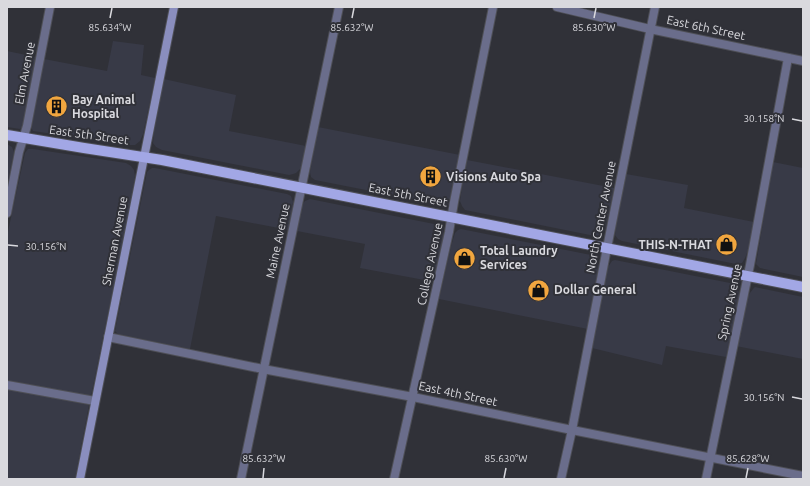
<svg xmlns="http://www.w3.org/2000/svg" width="810" height="486" font-family="Ubuntu,sans-serif">
	<style>
		.built { fill: #383a47 }
		.lines { fill: none; stroke-linecap: round; stroke-linejoin: round }
		.street-casing { stroke: #4e4f56; stroke-width: 10 }
		.secondary-casing { stroke: #4e4f56; stroke-width: 10 }
		.primary-casing { stroke: #4e4f56; stroke-width: 12 }
		.street { stroke: #6a6d8b; stroke-width: 8 }
		.secondary { stroke: #8a8ebe; stroke-width: 8 }
		.primary { stroke: #a2a7e5; stroke-width: 10 }
		.ticks { fill: none; stroke: #d9d9de; stroke-width: 1.5 }
		.labels { text-anchor: middle; stroke-width: 4; stroke-linejoin: round; paint-order: stroke }
		.street-label { font-size: 12px; fill: #d9d9de; stroke: #303138 }
		.poi-label { font-size: 12px; font-weight: bold; fill: #d9d9de; stroke: #303138; text-anchor: start }
		.ticks-label { font-size: 10px; text-anchor: middle; fill: #d9d9de; stroke: #303138; stroke-width: 4; stroke-linejoin: round; paint-order: stroke }
	</style>
	<rect width="100%" height="100%" fill="#303138"/>
	<g class="built">
		<path d="M113,41L144,45L141,75L155,78L143,134L140,141L135,145H127L33,131L32,129V125L44,59L107,71Z"/>
		<path d="M7,51L36,57L24,123L22,128L20,129L7,127Z"/>
		<path d="M164,79L236,95L229,131L306,146L301,168L296,173L293,174L289,175L162,150L156,147L153,143L154,132Z"/>
		<path d="M318,127L460,155L449,202L446,205H442L315,180L311,177L310,172Z"/>
		<path d="M7,144L12,147L14,152L7,186Z"/>
		<path d="M28,149H33L126,163L131,166L134,170L135,176L129,214L104,332L91,396L7,380V236L25,153Z"/>
		<path d="M467,160L614,188L605,230L601,235L595,236L465,210L462,206L460,201L462,187Z"/>
		<path d="M773,162L803,168V277L760,268L756,264Z"/>
		<path d="M152,168H155L287,194L291,196L293,202L289,230L216,216L190,349L118,334L115,331L147,172L149,170Z"/>
		<path d="M626,174L688,185L684,208L754,222L750,246L745,258L742,263L736,264L622,241L618,239L615,235L616,226Z"/>
		<path d="M310,199L439,225L443,229L444,239L435,282L360,268L365,244L297,231L302,205L305,201Z"/>
		<path d="M461,229L591,255L596,257L597,261L598,270L588,329L439,299L451,246L455,233L458,230Z"/>
		<path d="M615,260L735,284L737,287L739,293V298L734,324L726,357L666,346L662,365L592,348L608,267L612,261Z"/>
		<path d="M755,287L803,297V359L736,346L747,297L753,289Z"/>
		<path d="M7,389L89,405L75,479H7Z"/>
	</g>
	<g class="lines">
		<defs>
			<g id="street">
				<path d="M557,7L650,29L803,61"/>
				<path d="M7,213L19,152L27,126L50,7"/>
				<path d="M108,337L263,369L413,397L572,430L803,476"/>
				<path d="M7,385L95,401"/>
				<path d="M241,479L339,7"/>
				<path d="M394,479L449,232L454,202L493,7"/>
				<path d="M561,479L572,430L607,248L655,7"/>
				<path d="M706,479L750,265L788,58"/>
			</g>
			<path id="secondary" d="M80,479L174,7"/>
			<path id="primary" d="M7,135L84,148L162,160L803,287"/>
		</defs>
		<use href="#street" class="street-casing"/>
		<use href="#secondary" class="secondary-casing"/>
		<use href="#primary" class="primary-casing"/>
		<use href="#street" class="street"/>
		<use href="#secondary" class="secondary"/>
		<use href="#primary" class="primary"/>
	</g>
	<path class="ticks" d="M110,18L112,8M352,18L354,8M594,18L596,8M792,119L802,121M8,245L18,246M792,397L802,399M263,478L264,468M504,478L506,468M746,478L748,468"/>
	<defs>
		<symbol id="building-disc" viewBox="-11 -11 22 22"><circle r="9.5" fill="#f1a63f" stroke="#303138"/><path d="M-4-6H4V6H1V3H-1V6H-4ZM-2.5-4.3h1.7v1.8h-1.7ZM.8-4.3h1.7v1.8H.8ZM-2.5-1h1.7V.8h-1.7ZM.8-1h1.7V.8H.8Z" fill="#111"/></symbol>
		<symbol id="shop-disc" viewBox="-11 -11 22 22"><circle r="9.5" fill="#f1a63f" stroke="#303138"/><path d="M-5-2.5h2.3a2.7 3.5 0 0 1 5.4 0H5L5.5 6h-11ZM-1.5-2.5h3a1.5 2.3 0 0 0-3 0Z" fill="#111"/></symbol>
	</defs>
	<g fill-rule="evenodd">
		<use href="#building-disc" x="44" y="94" width="25" height="25"/>
		<use href="#building-disc" x="418" y="164" width="25" height="25"/>
		<use href="#shop-disc" x="714" y="232" width="25" height="25"/>
		<use href="#shop-disc" x="452" y="246" width="25" height="25"/>
		<use href="#shop-disc" x="526" y="278" width="25" height="25"/>
	</g>
	<g class="labels">
		<g class="street-label">
			<text transform="translate(706 28) rotate(12)" y="4">East 6th Street</text>
			<text transform="translate(25 73) rotate(-79)" y="4">Elm Avenue</text>
			<text transform="translate(89 135) rotate(8)" y="4">East 5th Street</text>
			<text transform="translate(408 195) rotate(11)" y="4">East 5th Street</text>
			<text transform="translate(601 217) rotate(-79)" y="4">North Center Avenue</text>
			<text transform="translate(115 241) rotate(-79)" y="4">Sherman Avenue</text>
			<text transform="translate(278 241) rotate(-78)" y="4">Maine Avenue</text>
			<text transform="translate(430 264) rotate(-78)" y="4">College Avenue</text>
			<text transform="translate(730 302) rotate(-78)" y="4">Spring Avenue</text>
			<text transform="translate(458 394) rotate(12)" y="4">East 4th Street</text>
		</g>
		<g class="poi-label">
			<text x="72" y="104">Bay Animal<tspan x="72" dy="14">Hospital</tspan></text>
			<text x="446" y="181">Visions Auto Spa</text>
			<text x="712" y="249" text-anchor="end">THIS-N-THAT</text>
			<text x="480" y="255">Total Laundry<tspan x="480" dy="14">Services</tspan></text>
			<text x="554" y="294">Dollar General</text>
		</g>
	</g>
	<g class="ticks-label">
		<text x="110" y="31">85.634°W</text>
		<text x="352" y="31">85.632°W</text>
		<text x="594" y="31">85.630°W</text>
		<text x="764" y="122">30.158°N</text>
		<text x="46" y="250">30.156°N</text>
		<text x="764" y="401">30.156°N</text>
		<text x="264" y="462">85.632°W</text>
		<text x="506" y="462">85.630°W</text>
		<text x="748" y="462">85.628°W</text>
	</g>
	<rect width="810" height="486" fill="none" stroke="#d9d9de" stroke-width="16"/>
</svg>
